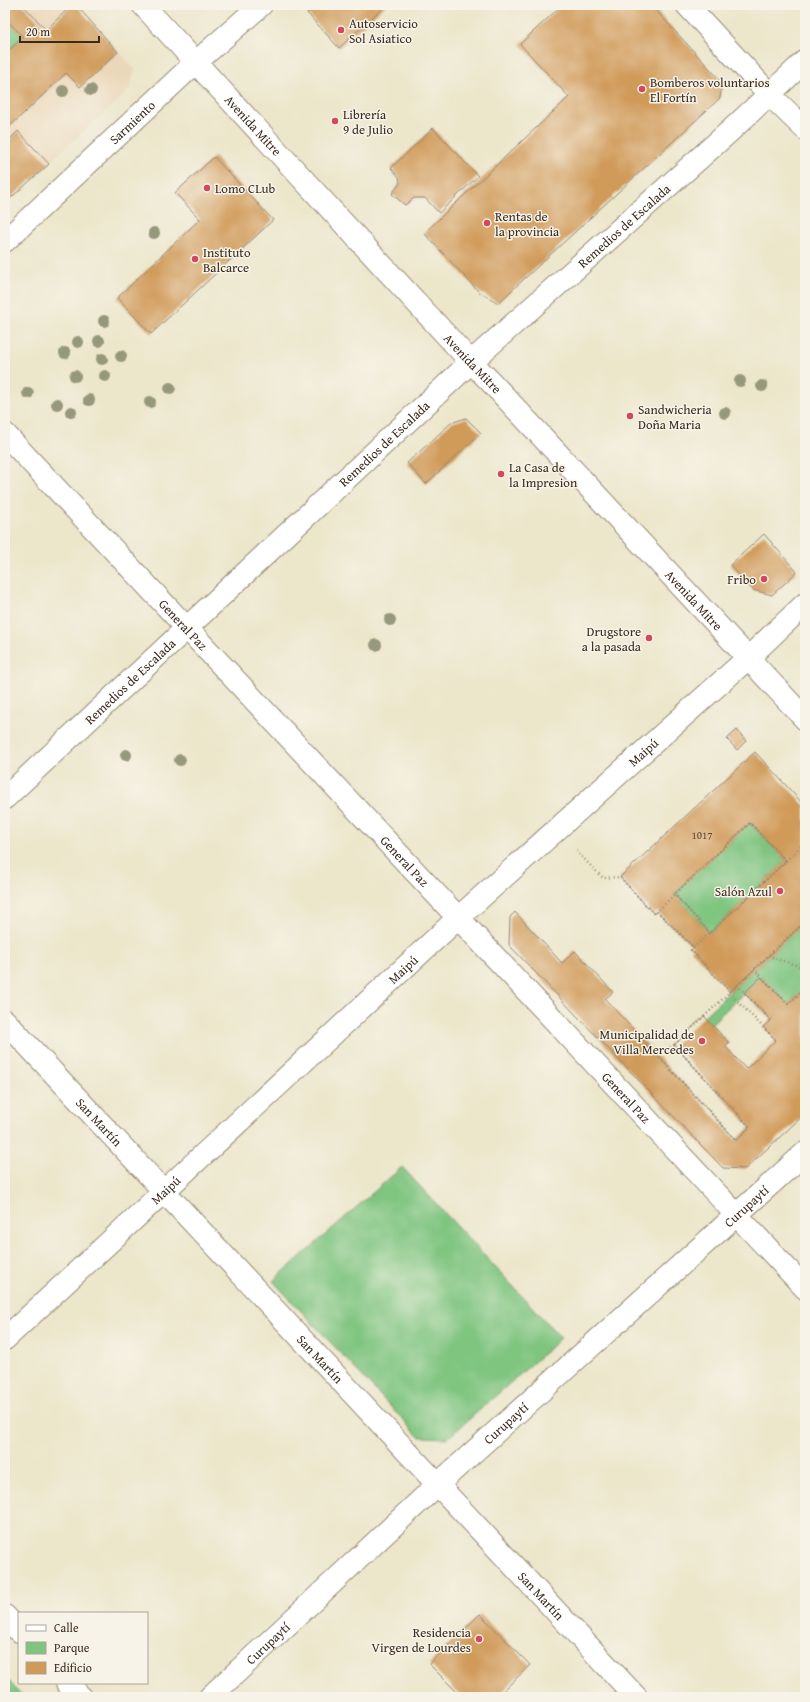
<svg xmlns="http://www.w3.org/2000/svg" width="810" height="1702" font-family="'Gentium Book Plus',serif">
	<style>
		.built { fill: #ebd8ba }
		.green { fill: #7fc580; stroke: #5d784f }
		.building { fill: #d09a59; fill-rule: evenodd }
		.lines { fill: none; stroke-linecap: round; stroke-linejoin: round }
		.minor-casing { stroke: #948874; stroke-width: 24 }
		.major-casing { stroke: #948874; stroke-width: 24 }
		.path { stroke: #948874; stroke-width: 2.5; stroke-dasharray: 1 3; stroke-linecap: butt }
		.minor { stroke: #fff; stroke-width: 22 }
		.major { stroke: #fff; stroke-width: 22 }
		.tree { fill: #96987c }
		.poi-dot { fill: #d1495b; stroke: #f7f3e8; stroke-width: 1.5 }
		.labels { text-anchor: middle; stroke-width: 3; stroke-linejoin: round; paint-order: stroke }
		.number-label { font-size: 11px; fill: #60462d }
		.poi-label { font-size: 13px; fill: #3b2a1e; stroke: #f7f3e8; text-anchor: start }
		.street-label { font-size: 13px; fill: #3b2a1e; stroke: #f7f3e8 }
	</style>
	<rect width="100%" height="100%" fill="#f7f3e8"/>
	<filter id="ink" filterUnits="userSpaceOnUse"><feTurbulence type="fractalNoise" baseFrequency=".025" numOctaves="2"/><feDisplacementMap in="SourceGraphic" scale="8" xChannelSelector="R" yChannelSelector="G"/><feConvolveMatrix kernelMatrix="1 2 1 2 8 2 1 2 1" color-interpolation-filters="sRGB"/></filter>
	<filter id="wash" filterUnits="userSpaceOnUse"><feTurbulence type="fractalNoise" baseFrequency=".012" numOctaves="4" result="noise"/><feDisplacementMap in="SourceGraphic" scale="16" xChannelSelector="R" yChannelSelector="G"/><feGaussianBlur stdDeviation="0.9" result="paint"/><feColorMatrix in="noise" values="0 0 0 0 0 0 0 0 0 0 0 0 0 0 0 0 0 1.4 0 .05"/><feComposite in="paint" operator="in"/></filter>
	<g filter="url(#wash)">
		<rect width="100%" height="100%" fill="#ece6cb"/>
		<path class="built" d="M5,5H76L135,69L130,89L5,203Z"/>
		<g class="green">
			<path d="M5,18L23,37L5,54Z"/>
			<path d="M750,823L786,861L710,933L674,894Z"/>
			<path d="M803,924L805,926V988L788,1004L761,977L711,1024L704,1016Z"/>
			<path d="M402,1167L561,1338L448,1438L419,1437L273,1281Z"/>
			<path d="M5,1677L23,1697H5Z"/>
		</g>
		<g id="blocks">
			<g class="building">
				<path d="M5,5H23L46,30L72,5H76L118,52L80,87L66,73L5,131V54L23,37L5,18Z"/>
				<path d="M316,5H386L339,48L307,13Z"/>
				<path d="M562,5H651L722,82L720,98L498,303L479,292L424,233L569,97L520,44Z"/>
				<path d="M433,128L478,176L439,213L425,198H414L405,205L392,194L400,183L399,177L391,168Z"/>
				<path d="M18,131L49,164L5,203V144Z"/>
				<path d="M214,157L273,220L151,334L117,298L200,219L175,193Z"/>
				<path d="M466,418L481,433L426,484L407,463L451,423Z"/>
				<path d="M764,534L797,572L772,595L753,590L730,565Z"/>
				<path d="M737,730L746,741L737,750L727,739Z"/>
				<path d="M755,752L805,806V926L803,924L730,992L691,950L694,948L657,911L654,914L620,877ZM750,823L786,861L710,933L674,894Z"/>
				<path d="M515,912L562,963L575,951L613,992L605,999L736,1140L750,1127L674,1045L704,1016L729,1043L725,1046L746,1069L776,1040L763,1027L771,1020L744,993L761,977L788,1004L805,988V1114L745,1169L723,1168L509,945L510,917Z"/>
				<path d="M480,1614L530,1665L497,1697H462L429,1664Z"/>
			</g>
		</g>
	</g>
	<g filter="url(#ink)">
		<use href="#blocks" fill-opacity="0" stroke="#948874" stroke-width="1"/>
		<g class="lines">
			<defs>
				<g id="minor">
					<path d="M687,5L769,94L805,129"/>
					<path id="s1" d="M5,241L195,63L261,5"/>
					<path id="s2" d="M5,434L805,1288"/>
					<path id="s3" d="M5,798L471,362L730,131L805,61"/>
					<path id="s4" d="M5,1021L636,1697"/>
					<path id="s5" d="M5,1339L458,918L748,658L805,604"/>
					<path d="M5,1616L19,1631"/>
					<path d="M67,1683L81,1697"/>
					<path id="s6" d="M210,1697L437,1485L805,1153"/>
				</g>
				<g id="major">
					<path id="s7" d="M143,5L471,362L490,381L805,719"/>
				</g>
			</defs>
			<use href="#minor" class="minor-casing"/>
			<use href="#major" class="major-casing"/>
			<g class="path">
				<path d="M576,851L603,878L620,877L654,914L750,823L786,861L691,950L730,992L805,921"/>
				<path d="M786,861L801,846"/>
				<path d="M674,894L710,933"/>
				<path d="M657,911L694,948"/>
				<path d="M768,956L805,968"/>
				<path d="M754,969L788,1004L805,988"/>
				<path d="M737,985L771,1020"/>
				<path d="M729,993L776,1040"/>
				<path d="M674,1045L657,1055L736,1140L750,1127L674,1045L730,992"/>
			</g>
			<use href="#minor" class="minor"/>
			<use href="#major" class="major"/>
		</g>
		<g class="tree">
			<circle cx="91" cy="90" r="6"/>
			<circle cx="63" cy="91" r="6"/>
			<circle cx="154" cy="233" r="6"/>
			<circle cx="104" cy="321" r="6"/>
			<circle cx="99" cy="341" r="6"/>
			<circle cx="78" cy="342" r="6"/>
			<circle cx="65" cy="353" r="6"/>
			<circle cx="121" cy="356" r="6"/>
			<circle cx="102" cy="359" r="6"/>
			<circle cx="75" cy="376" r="6"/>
			<circle cx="105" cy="376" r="6"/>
			<circle cx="740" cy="381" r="6"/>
			<circle cx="762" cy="386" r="6"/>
			<circle cx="170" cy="388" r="6"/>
			<circle cx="28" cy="393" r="6"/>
			<circle cx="89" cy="400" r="6"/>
			<circle cx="150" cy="402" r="6"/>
			<circle cx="57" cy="404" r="6"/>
			<circle cx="71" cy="412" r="6"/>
			<circle cx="725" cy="413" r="6"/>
			<circle cx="390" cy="620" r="6"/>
			<circle cx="376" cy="645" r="6"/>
			<circle cx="126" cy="755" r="6"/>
			<circle cx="180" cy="760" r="6"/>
		</g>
	</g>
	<g class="poi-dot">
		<circle cx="341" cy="30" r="4"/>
		<circle cx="642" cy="89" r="4"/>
		<circle cx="335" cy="121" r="4"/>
		<circle cx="207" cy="188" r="4"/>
		<circle cx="487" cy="223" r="4"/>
		<circle cx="195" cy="259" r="4"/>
		<circle cx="630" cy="416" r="4"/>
		<circle cx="501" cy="474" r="4"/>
		<circle cx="764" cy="579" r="4"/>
		<circle cx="649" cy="638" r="4"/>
		<circle cx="780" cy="891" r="4"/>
		<circle cx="702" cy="1041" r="4"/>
		<circle cx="479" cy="1639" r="4"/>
	</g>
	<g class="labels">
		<g class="number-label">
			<text x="702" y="839">1017</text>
		</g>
		<g class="poi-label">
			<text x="349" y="28">Autoservicio<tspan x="349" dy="15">Sol Asiatico</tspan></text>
			<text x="650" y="87">Bomberos voluntarios<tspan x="650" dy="15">El Fortín</tspan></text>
			<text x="343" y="119">Librería<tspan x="343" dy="15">9 de Julio</tspan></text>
			<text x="215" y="193">Lomo CLub</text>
			<text x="495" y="221">Rentas de<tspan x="495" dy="15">la provincia</tspan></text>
			<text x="203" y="257">Instituto<tspan x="203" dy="15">Balcarce</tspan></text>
			<text x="638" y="414">Sandwicheria<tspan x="638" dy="15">Doña Maria</tspan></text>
			<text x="509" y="472">La Casa de<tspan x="509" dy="15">la Impresion</tspan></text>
			<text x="756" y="584" text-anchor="end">Fribo</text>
			<text x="641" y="636" text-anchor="end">Drugstore<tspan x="641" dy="15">a la pasada</tspan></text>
			<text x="772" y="896" text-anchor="end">Salón Azul</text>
			<text x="694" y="1039" text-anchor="end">Municipalidad de<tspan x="694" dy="15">Villa Mercedes</tspan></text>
			<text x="471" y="1637" text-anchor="end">Residencia<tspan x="471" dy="15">Virgen de Lourdes</tspan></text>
		</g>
		<g class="street-label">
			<text dy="5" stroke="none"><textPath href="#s1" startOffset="174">Sarmiento</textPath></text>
			<text dy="5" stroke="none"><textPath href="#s7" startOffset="163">Avenida Mitre</textPath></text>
			<text dy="5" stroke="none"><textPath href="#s3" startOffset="843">Remedios de Escalada</textPath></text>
			<text dy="5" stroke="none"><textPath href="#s7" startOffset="487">Avenida Mitre</textPath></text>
			<text dy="5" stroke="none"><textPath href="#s3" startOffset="519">Remedios de Escalada</textPath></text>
			<text dy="5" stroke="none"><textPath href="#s7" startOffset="811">Avenida Mitre</textPath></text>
			<text dy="5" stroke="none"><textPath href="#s2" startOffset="261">General Paz</textPath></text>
			<text dy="5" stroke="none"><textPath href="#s3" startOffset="171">Remedios de Escalada</textPath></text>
			<text dy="5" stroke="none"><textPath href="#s5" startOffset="867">Maipú</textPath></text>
			<text dy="5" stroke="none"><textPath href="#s2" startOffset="585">General Paz</textPath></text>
			<text dy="5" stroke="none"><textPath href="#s5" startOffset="543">Maipú</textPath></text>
			<text dy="5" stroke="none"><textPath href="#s2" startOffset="909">General Paz</textPath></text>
			<text dy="5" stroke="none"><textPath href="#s4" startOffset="138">San Martín</textPath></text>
			<text dy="5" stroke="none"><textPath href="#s5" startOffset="219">Maipú</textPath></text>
			<text dy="5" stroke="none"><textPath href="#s6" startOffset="727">Curupaytí</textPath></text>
			<text dy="5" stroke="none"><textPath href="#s4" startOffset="462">San Martín</textPath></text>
			<text dy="5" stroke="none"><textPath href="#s6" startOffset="403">Curupaytí</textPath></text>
			<text dy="5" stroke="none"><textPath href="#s4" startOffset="786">San Martín</textPath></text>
			<text dy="5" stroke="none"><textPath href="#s6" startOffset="79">Curupaytí</textPath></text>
		</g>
	</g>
	<rect width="810" height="1702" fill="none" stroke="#f7f3e8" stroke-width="20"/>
	<rect x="18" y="1612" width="130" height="72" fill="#f7f3e8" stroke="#aca397"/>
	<rect x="26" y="1625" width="20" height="6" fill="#ffffff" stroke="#aca397"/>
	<text x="54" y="1632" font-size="12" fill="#3b2a1e">Calle</text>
	<rect x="26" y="1642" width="20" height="12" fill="#7fc580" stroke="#aca397"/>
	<text x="54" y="1652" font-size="12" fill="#3b2a1e">Parque</text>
	<rect x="26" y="1662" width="20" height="12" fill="#d09a59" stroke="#aca397"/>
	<text x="54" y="1672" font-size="12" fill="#3b2a1e">Edificio</text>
	<path d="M20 36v6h79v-6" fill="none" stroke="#3b2a1e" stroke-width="2"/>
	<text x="26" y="36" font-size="12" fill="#3b2a1e" stroke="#f7f3e8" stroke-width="3" paint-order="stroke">20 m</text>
</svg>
